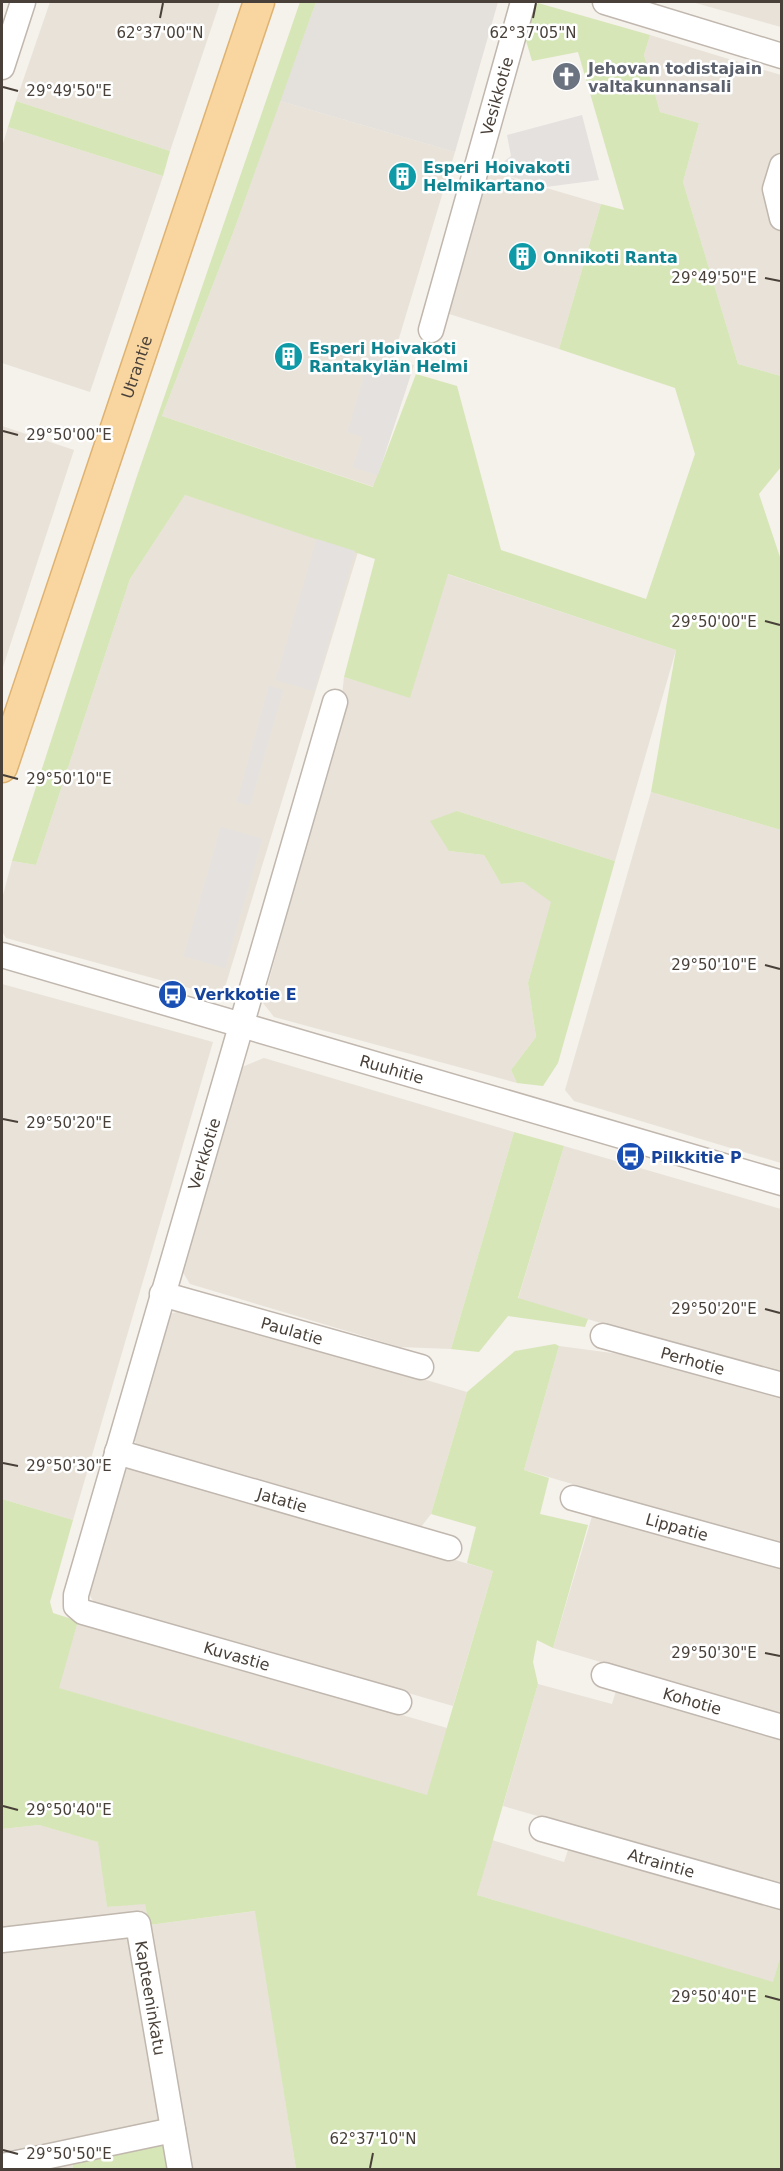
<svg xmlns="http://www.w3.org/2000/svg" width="783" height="2171" font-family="'DejaVu Sans',sans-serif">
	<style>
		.residential { fill: #e8e2d9 }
		.industrial { fill: #e4e0dc }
		.green { fill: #d6e6b6 }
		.parking { fill: #e4e1df }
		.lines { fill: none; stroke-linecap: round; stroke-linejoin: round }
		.minor-casing { stroke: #c0b7ae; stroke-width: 27 }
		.major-casing { stroke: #deb270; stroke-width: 33 }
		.minor { stroke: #fff; stroke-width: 24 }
		.major { stroke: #f9d6a0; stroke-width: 30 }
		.ticks { fill: none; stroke: #494139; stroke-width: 2 }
		.labels { text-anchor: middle; stroke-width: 5; stroke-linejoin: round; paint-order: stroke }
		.worship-label { font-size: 16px; font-weight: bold; fill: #5b616d; stroke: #fff; text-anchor: start }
		.street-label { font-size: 16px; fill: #494139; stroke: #fff }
		.culture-label { font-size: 16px; font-weight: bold; fill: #0d838f; stroke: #fff; text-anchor: start }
		.transit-label { font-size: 16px; font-weight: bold; fill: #164399; stroke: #fff; text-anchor: start }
		.ticks-label { font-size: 15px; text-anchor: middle; fill: #494139; stroke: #fff; stroke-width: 5; stroke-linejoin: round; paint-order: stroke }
	</style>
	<rect width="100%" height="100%" fill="#f5f1eb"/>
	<g class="residential">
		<path d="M50,2H220L170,151L16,101Z"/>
		<path d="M692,2H781V27Z"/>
		<path d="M650,35L781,75V376L738,364L683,182L699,123L660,112L644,55Z"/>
		<path d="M280,101L455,152L393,358L414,365L374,487L162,416L233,233Z"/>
		<path d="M8,127L163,176L90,392L2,363V147Z"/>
		<path d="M485,170L601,204L559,349L443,312Z"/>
		<path d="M2,426L74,450L2,670Z"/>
		<path d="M185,495L358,552L222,997L6,938L2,931V899L12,861L36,865L130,579Z"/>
		<path d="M447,574L676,650L615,861L457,811L449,851L484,855L501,884L523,882L552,902L528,983L536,1037L511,1070L517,1083L274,1017L263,1003L340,715L344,677L410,697Z"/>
		<path d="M651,792L781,830V1163L574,1101L565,1090Z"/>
		<path d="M2,984L213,1042L73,1520L2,1499Z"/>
		<path d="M264,1058L514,1132L451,1349L400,1347L190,1284L179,1266L242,1067Z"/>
		<path d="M564,1146L781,1209V1375L518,1299Z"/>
		<path d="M186,1309L467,1392L431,1514L421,1527L136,1444L132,1428L170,1314Z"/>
		<path d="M559,1346L634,1356L781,1399V1544L524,1470Z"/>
		<path d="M135,1467L493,1571L453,1706L94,1602L86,1590L121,1471Z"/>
		<path d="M593,1513L781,1570V1715L553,1648Z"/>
		<path d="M78,1621L447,1728L428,1796L58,1688Z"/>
		<path d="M538,1684L612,1704L616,1691L781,1740V1886L503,1806Z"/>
		<path d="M39,1825L99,1842L107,1907L145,1903L149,1925L256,1911L296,2169H168L72,2162L73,2169L2,2170V1829Z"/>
		<path d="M492,1840L564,1862L569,1847L781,1911V1954L773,1983L477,1895Z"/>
	</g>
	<path class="industrial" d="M316,2H498L455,152L280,101Z"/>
	<g class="green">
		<path d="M300,2H316L233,233L162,416L373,487L416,374L457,386L501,550L646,599L695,454L675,388L559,349L601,204L624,210L578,52L532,61C525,34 516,24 538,3L650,35L644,55L660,112L699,123L683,182L738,364L781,376V467L759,494L781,560V830L651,792L676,650L448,574L410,698L344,677L375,559L185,495L130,579L36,865L12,861L136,479Z"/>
		<path d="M16,101L170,151L163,176L8,127Z"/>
		<path d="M457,811L615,861L558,1063L543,1086L517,1083L511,1070L536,1037L528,983L551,902L523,882L501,884L484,855L449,851L430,821Z"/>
		<path d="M514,1132L564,1146L518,1298L588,1319L585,1327L508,1316L479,1352L451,1349Z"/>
		<path d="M555,1344L559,1346L524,1470L549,1478L540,1514L588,1525L553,1648L537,1640L533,1662L538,1684L477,1895L773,1982L781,1954V2169H296L255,1911L149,1925L145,1904L107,1907L98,1842L39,1825L2,1829V1499L73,1520L50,1602L53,1613L78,1621L59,1688L427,1795L493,1571L467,1563L476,1527L431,1514L467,1392L515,1351Z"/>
		<path d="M164,2145L168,2169H73L72,2161Z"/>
	</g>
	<g class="parking">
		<path d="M582,115L599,180L546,187L492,171L511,156L507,135Z"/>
		<path d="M370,356L412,370L378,475L353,467L363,437L348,432Z"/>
		<path d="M317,539L355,551L314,691L276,680Z"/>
		<path d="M269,686L283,690L250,805L237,802Z"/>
		<path d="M221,827L262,839L225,968L184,956Z"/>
	</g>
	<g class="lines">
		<defs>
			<g id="minor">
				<path d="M605,2L782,56"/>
				<path d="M2,67L23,2"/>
				<path d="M782,166L775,189L782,218"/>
				<path id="s1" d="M431,330L523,2"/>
				<path id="s2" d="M335,702L76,1595V1606L83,1612L399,1702"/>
				<path id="s3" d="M2,955L782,1183"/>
				<path id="s4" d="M162,1294L421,1367"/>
				<path id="s5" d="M603,1336L782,1385"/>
				<path id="s6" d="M117,1452L449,1548"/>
				<path id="s7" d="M573,1498L782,1556"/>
				<path id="s8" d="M604,1675L782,1727"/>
				<path id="s9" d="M542,1829L782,1897"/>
				<path id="s10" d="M2,1940L138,1924L180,2170"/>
				<path d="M2,2166L173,2130"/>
			</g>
			<g id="major">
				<path id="s11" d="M2,767L259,2"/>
			</g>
		</defs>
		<use href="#minor" class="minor-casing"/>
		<use href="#major" class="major-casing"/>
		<use href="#minor" class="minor"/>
		<use href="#major" class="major"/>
	</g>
	<path class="ticks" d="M160,18L163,3M533,18L536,3M3,87L18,91M765,278L780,281M3,431L18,435M765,621L780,625M3,775L18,779M765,965L780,969M3,1119L18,1122M765,1309L780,1313M3,1463L18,1466M765,1653L780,1656M3,1806L18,1810M765,1996L780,2000M3,2150L18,2154M370,2168L373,2153"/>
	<defs>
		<symbol id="church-disc" viewBox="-11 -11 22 22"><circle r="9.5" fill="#6b7280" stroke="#fff"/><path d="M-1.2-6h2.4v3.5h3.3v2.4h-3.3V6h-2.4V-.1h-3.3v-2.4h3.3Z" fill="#fff"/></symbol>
		<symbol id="building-disc" viewBox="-11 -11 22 22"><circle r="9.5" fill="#0f9aa8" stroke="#fff"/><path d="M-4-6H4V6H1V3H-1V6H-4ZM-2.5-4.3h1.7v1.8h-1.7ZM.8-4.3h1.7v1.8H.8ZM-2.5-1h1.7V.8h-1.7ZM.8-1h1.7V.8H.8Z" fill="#fff"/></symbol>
		<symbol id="bus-disc" viewBox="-11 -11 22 22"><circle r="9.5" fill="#1a4fb4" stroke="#fff"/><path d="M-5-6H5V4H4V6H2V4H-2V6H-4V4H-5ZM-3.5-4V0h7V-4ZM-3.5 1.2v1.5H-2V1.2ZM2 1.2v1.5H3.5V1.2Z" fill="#fff"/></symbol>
	</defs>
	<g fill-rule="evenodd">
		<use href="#church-disc" x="550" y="60" width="33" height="33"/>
		<use href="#building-disc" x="386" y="160" width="33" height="33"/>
		<use href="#building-disc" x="506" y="240" width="33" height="33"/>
		<use href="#building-disc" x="272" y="340" width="33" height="33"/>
		<use href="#bus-disc" x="156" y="978" width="33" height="33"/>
		<use href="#bus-disc" x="614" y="1140" width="33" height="33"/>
	</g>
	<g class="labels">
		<g class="worship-label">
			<text x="588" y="74">Jehovan todistajain<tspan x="588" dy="18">valtakunnansali</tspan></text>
		</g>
		<g class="street-label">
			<text dy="6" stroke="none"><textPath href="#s1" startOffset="243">Vesikkotie</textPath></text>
			<text dy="6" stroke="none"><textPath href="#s11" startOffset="422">Utrantie</textPath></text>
			<text dy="6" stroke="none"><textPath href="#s3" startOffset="406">Ruuhitie</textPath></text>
			<text transform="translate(204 1154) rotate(-73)" y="6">Verkkotie</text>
			<text dy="6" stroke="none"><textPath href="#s4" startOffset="135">Paulatie</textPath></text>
			<text dy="6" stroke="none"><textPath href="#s5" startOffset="93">Perhotie</textPath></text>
			<text dy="6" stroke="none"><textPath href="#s6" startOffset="172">Jatatie</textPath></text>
			<text dy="6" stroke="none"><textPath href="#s7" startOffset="108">Lippatie</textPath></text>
			<text dy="6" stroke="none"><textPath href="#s2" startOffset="1110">Kuvastie</textPath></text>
			<text dy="6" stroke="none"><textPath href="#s8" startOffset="92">Kohotie</textPath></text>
			<text dy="6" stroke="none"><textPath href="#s9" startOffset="124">Atraintie</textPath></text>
			<text dy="6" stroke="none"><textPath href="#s10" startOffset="212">Kapteeninkatu</textPath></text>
		</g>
		<g class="culture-label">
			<text x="423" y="173">Esperi Hoivakoti<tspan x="423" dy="18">Helmikartano</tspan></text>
			<text x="543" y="263">Onnikoti Ranta</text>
			<text x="309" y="354">Esperi Hoivakoti<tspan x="309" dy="18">Rantakylän Helmi</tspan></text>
		</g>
		<g class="transit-label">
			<text x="194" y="1000">Verkkotie E</text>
			<text x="651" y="1163">Pilkkitie P</text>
		</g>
	</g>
	<g class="ticks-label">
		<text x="160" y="38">62°37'00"N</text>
		<text x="533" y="38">62°37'05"N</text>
		<text x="69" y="96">29°49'50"E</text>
		<text x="714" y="283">29°49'50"E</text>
		<text x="69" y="440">29°50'00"E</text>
		<text x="714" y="627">29°50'00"E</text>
		<text x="69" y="784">29°50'10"E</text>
		<text x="714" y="970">29°50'10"E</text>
		<text x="69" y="1128">29°50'20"E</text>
		<text x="714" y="1314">29°50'20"E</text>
		<text x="69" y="1471">29°50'30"E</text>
		<text x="714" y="1658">29°50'30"E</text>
		<text x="69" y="1815">29°50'40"E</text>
		<text x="714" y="2002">29°50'40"E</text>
		<text x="373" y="2144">62°37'10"N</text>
		<text x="69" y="2159">29°50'50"E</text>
	</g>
	<rect width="783" height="2171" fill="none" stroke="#494139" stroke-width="6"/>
</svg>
